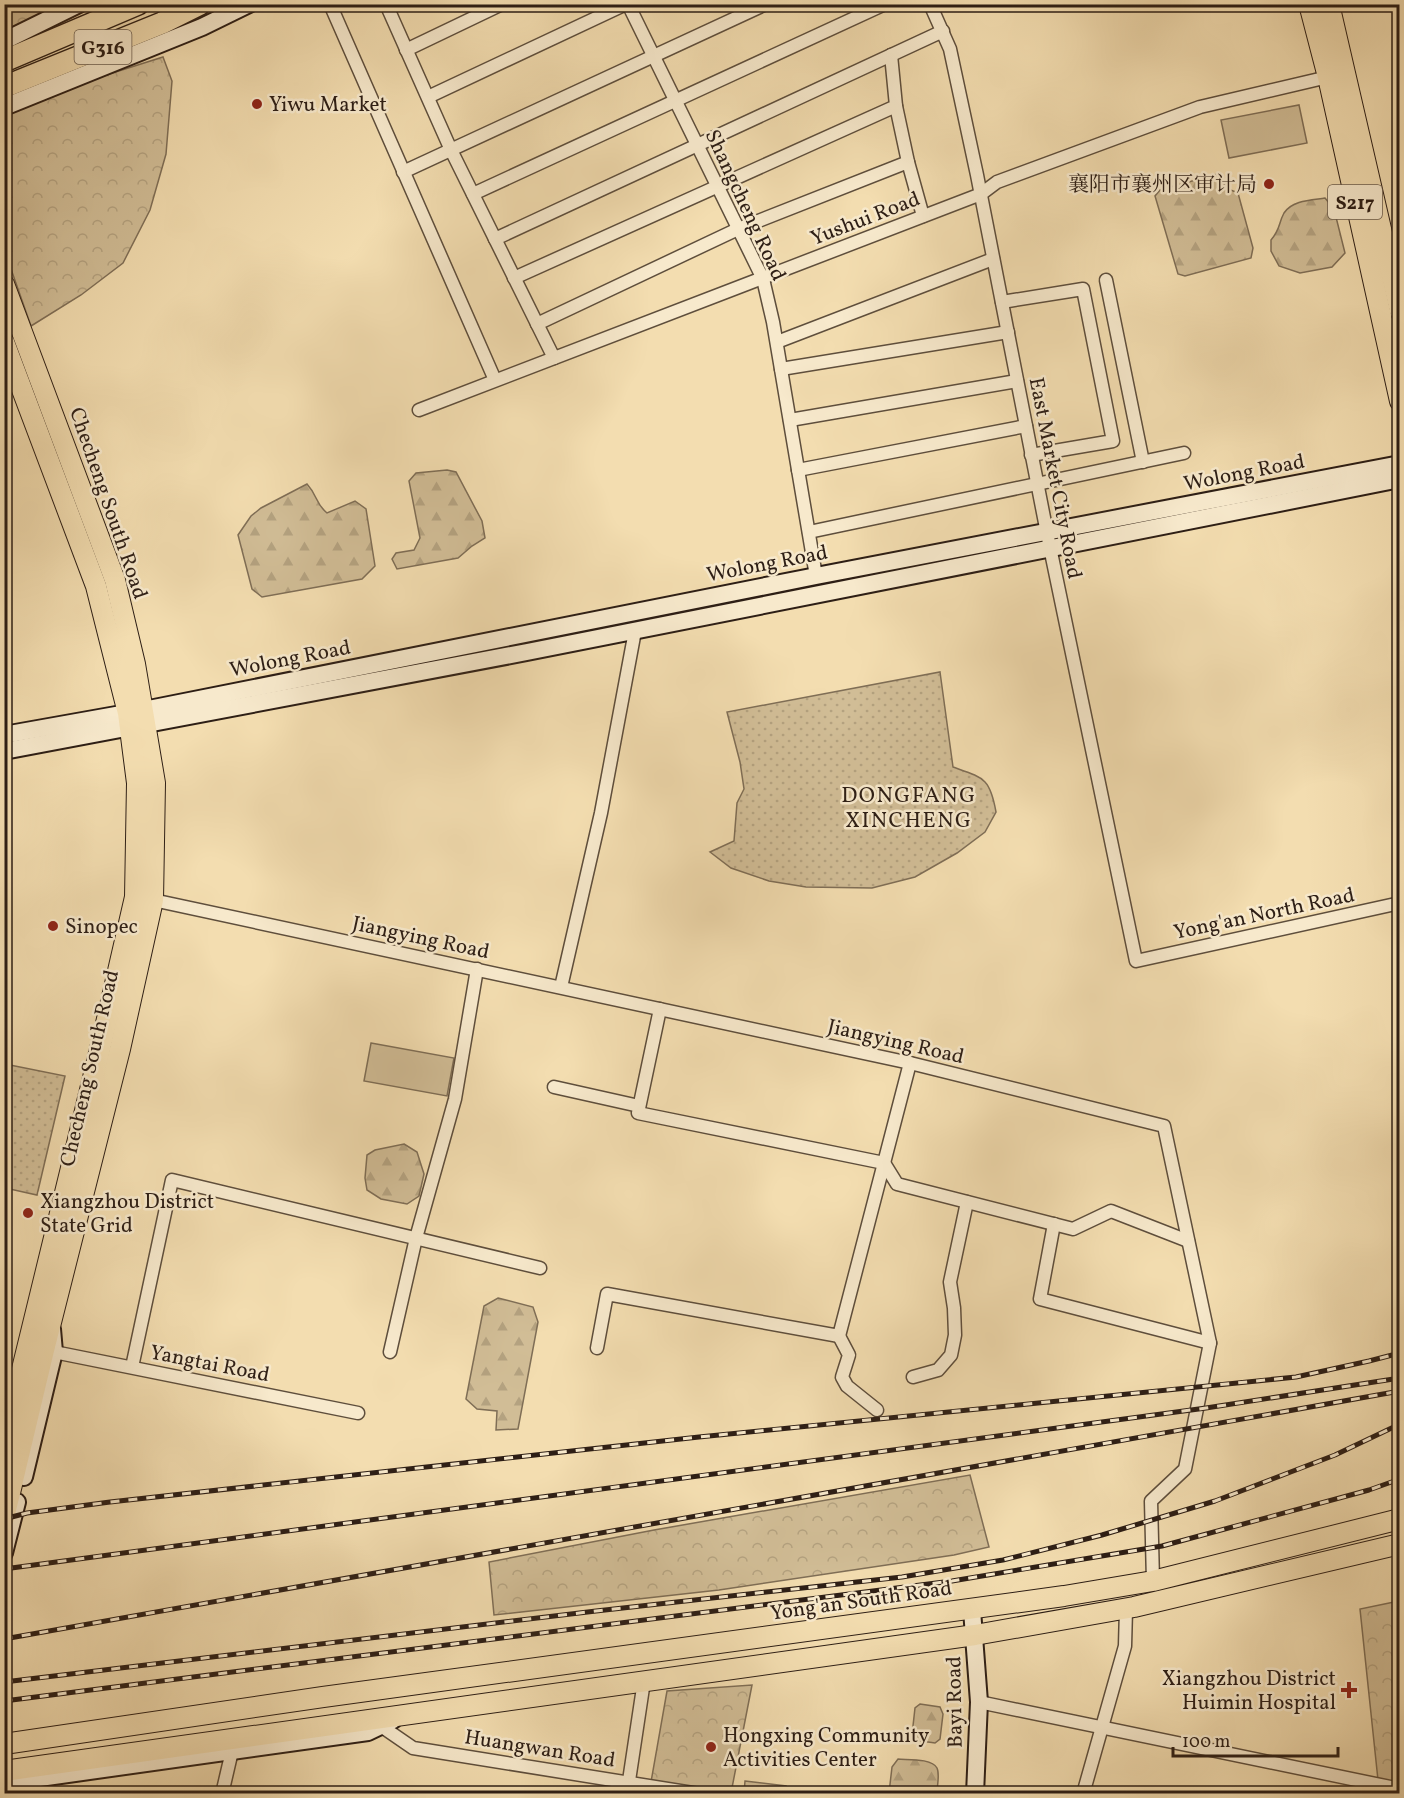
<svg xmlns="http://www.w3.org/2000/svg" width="1404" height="1798" font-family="Vollkorn,'Noto Serif SC',serif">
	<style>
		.grass { fill: url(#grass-dots); stroke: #7f6e56; stroke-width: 1.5 }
		.forest { fill: url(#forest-firs); stroke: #7f6e56; stroke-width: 1.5 }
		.park { fill: url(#park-crowns); stroke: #7f6e56; stroke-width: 1.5 }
		.garden { fill: #d1bd96; stroke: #7f6e56; stroke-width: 1.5 }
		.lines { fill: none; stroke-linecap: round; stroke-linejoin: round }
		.street-casing { stroke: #5e4e3c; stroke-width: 15 }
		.secondary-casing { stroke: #2d1e15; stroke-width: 20 }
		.primary-casing { stroke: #2d1e15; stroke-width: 22 }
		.highway-casing { stroke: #2d1e15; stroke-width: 24 }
		.street { stroke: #f7e9cc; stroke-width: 12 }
		.secondary { stroke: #f7e9cc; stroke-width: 16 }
		.primary { stroke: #f3ddb0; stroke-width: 20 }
		.highway { stroke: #f3ddb0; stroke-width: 21 }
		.rail-casing { stroke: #2d1e15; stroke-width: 5 }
		.rail { stroke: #f7e9cc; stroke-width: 3; stroke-dasharray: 9; stroke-linecap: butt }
		.poi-dot { fill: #8f2418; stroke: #f7e9cc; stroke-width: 2 }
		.labels { text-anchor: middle; stroke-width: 5; stroke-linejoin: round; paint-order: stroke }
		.shield { fill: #f7e9cc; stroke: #6a5b4c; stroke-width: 1.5 }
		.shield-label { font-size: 20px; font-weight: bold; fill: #2d1e15 }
		.poi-label { font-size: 21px; fill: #2d1e15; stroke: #f7e9cc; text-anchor: start }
		.street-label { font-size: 21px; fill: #2d1e15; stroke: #f7e9cc }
		.neighbourhood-label { font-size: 22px; letter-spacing: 1.5px; fill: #2d1e15; stroke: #f7e9cc }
	</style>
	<defs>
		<pattern id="grass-dots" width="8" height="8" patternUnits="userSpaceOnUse" patternTransform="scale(1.5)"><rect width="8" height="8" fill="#d1bd96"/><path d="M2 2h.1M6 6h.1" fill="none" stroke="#b4a280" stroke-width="1.8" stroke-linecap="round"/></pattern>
		<pattern id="forest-firs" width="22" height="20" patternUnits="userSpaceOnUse" patternTransform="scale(1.5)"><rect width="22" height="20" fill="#d1bd96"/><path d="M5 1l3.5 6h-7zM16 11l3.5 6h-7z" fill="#b4a280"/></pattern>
		<pattern id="park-crowns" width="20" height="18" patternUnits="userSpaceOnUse" patternTransform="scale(1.5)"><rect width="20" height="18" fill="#d1bd96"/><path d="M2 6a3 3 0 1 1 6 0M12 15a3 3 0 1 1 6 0" fill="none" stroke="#b4a280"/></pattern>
	</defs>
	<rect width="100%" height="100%" fill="#f3ddb0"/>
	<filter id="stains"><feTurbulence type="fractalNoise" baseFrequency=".00333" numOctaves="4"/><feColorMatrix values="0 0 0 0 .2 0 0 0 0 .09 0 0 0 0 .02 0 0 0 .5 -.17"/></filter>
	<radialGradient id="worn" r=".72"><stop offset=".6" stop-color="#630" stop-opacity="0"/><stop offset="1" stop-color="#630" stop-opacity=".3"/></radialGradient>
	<g class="grass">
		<path d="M940,672L953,767C984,778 990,778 996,812L985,832L957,853L915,877L872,888L806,887L769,881L731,868L710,852L734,841L737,803L744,789L740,762L727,712Z"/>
		<path d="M5,1064L65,1076L37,1195L5,1188Z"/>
	</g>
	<g class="forest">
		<path d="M1217,174L1222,177L1226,188L1238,193L1253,248L1251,258L1185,276L1178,274L1155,196L1160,190Z"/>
		<path d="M1325,198L1334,209L1345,253L1332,267L1300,273L1279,266L1271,251V240C1281,228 1278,224 1284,213C1292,200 1312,200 1325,198Z"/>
		<path d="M447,470L456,472L482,521L485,538L472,546L458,558L397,569L392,559L396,553L414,550L420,538L409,481L416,473Z"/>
		<path d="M307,484C318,496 315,503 327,513L355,501L366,509L375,566L362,579L262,597L252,589L238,535L251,516L261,508Z"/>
		<path d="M404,1144L417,1152L424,1174L419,1196L407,1204L381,1199L367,1190L365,1178L367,1155L375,1150Z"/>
		<path d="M498,1298L533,1307L538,1322L518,1429L496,1430L497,1411L477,1409L466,1399L484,1306Z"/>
		<path d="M920,1704L940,1707L943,1714L940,1739L935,1743L914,1740L912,1735L915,1708Z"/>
		<path d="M898,1759C907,1760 932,1758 937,1768C940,1774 937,1786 937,1793H889L892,1767Z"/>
	</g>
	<g class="park">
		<path d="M5,5H79L5,41Z"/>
		<path d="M163,57L172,81L166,154L150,210L123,263L81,295L31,326L5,252V107Z"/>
		<path d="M970,1475L989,1547L954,1555L719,1590L494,1615L489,1562L654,1530Z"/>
		<path d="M1399,1601V1784L1378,1780L1360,1609Z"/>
		<path d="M752,1685L731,1793H721L651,1782L667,1691Z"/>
		<path d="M745,1781L786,1786L785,1793H744Z"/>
	</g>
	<g class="garden">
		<path d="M1299,105L1307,143L1229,158L1221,120Z"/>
		<path d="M371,1043L454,1058L447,1096L364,1081Z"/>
	</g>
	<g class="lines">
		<defs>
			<g id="street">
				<path d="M330,4L495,380"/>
				<path d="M386,4L451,150L554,358"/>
				<path d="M628,4L763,279L773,322L816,576"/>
				<path d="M930,4L950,49L977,175L1047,533L1136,961L1400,903"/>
				<path d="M406,50L502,4"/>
				<path d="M428,97L626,4"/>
				<path d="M908,162L923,216"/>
				<path d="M403,172L766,4"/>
				<path d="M473,194L885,4"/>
				<path d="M495,239L943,31"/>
				<path d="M514,278L896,106L891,55"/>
				<path d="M1106,280L1143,462"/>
				<path d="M1002,302L1083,289L1113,441L1031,455"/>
				<path d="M537,324L738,229L908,162L896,106"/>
				<path d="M777,342L993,259"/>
				<path d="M781,369L1008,332"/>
				<path d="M419,410L981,194L997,182L1200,107L1328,77"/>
				<path d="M790,420L1017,381"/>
				<path d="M798,470L1026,426"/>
				<path d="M809,532L1184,453"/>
				<path d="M153,900L910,1063L1164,1126L1210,1343L1185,1469L1151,1501L1153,1581"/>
				<path d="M561,987L601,813L635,631"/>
				<path d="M660,1009L638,1113L884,1163L897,1184L1073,1229L1111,1211L1188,1241"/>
				<path d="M554,1087L639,1106"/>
				<path d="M1054,1224L1040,1299L1210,1343"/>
				<path d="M839,1336L849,1355L842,1377L847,1386L877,1410"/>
				<path d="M597,1348L607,1294L839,1336L910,1063"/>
				<path d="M54,1352L358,1413"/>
				<path d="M390,1352L416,1238L455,1099L477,969"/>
				<path d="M132,1367L172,1180L540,1268"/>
				<path d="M913,1377L938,1370L951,1355L955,1335L954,1308L950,1282L967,1202"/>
				<path d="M979,1702L1400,1789"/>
				<path d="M381,1726L413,1748L699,1794"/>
				<path d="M222,1794L232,1751"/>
				<path d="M627,1794L644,1681"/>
				<path d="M1083,1794L1125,1646L1126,1609"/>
			</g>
			<g id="secondary">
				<path d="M4,41L79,4"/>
				<path d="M4,107L202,27L249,4"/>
				<path d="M4,735L144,710L816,576L1400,464"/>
				<path d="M4,751L527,652L1400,479"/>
				<path d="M24,1477L54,1352L52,1329"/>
				<path d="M4,1553L17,1502"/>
				<path d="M972,1610L979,1702L975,1794"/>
				<path d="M4,1783L368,1732L393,1720"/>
			</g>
			<g id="primary">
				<path d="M1309,4L1328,77L1400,401"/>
				<path d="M1329,4L1400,311"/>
				<path d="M4,284L115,580L135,664L155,783L153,900L120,1049L44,1350L4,1518"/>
				<path d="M4,342L96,586L128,713L137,783L135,897L101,1045L4,1443"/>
				<path d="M4,1744L323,1697L1064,1596L1153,1581L1400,1519"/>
				<path d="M4,1771L975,1635L1134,1607L1400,1544"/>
			</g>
			<g id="highway">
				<path d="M4,61L138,4"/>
				<path d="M4,87L162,23L200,4"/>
			</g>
		</defs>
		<use href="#street" class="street-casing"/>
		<use href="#secondary" class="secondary-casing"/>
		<use href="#primary" class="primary-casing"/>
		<use href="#highway" class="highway-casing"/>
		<use href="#street" class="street"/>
		<use href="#secondary" class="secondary"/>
		<use href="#primary" class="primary"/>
		<use href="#highway" class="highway"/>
		<defs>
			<g id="rail">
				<path d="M4,1519L27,1513L110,1502L699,1437L1296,1377L1369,1361L1400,1353"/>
				<path d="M4,1569L1206,1408L1400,1378"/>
				<path d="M4,1639L1400,1391"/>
				<path d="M4,1682L596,1611L902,1577L1003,1560L1102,1535L1215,1501L1335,1455L1400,1424"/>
				<path d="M4,1701L952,1581L1162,1546L1369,1490L1400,1479"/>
			</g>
		</defs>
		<use href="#rail" class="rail-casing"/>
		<use href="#rail" class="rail"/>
	</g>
	<g class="poi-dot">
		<circle cx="257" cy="104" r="6"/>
		<circle cx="1269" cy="184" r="6"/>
		<circle cx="53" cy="926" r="6"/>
		<circle cx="28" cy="1213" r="6"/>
		<path d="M1346 1681h6v6h6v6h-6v6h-6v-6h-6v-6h6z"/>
		<circle cx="711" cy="1747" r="6"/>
	</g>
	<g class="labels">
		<g class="shield">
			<rect x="74.5" y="30" width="57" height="34" rx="4.5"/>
			<rect x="1328" y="185" width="54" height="34" rx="4.5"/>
		</g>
		<g class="shield-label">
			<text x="103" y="54">G316</text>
			<text x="1355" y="209">S217</text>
		</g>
		<g class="poi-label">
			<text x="269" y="111">Yiwu Market</text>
			<text x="1257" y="191" text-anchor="end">襄阳市襄州区审计局</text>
			<text x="65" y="933">Sinopec</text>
			<text x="40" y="1208">Xiangzhou District<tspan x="40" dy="24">State Grid</tspan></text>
			<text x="1336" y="1685" text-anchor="end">Xiangzhou District<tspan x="1336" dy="24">Huimin Hospital</tspan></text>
			<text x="723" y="1742">Hongxing Community<tspan x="723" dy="24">Activities Center</tspan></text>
		</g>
		<g class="street-label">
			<text transform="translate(746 205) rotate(65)" y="7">Shangcheng Road</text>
			<text transform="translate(865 218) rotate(-21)" y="7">Yushui Road</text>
			<text transform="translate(1244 472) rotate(-11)" y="7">Wolong Road</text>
			<text transform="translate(1056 478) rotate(79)" y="7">East Market City Road</text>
			<text transform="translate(109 503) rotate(71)" y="7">Checheng South Road</text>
			<text transform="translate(767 563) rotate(-11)" y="7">Wolong Road</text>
			<text transform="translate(290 658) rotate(-11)" y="7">Wolong Road</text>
			<text transform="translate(1264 913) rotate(-12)" y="7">Yong'an North Road</text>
			<text transform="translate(421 937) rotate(12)" y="7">Jiangying Road</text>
			<text transform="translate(896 1041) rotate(13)" y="7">Jiangying Road</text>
			<text transform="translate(89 1068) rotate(-77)" y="7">Checheng South Road</text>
			<text transform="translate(210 1363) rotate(11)" y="7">Yangtai Road</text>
			<text transform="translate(861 1600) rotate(-8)" y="7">Yong'an South Road</text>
			<text transform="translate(954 1702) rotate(-91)" y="7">Bayi Road</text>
			<text transform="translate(540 1748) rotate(9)" y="7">Huangwan Road</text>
		</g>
		<g class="neighbourhood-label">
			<text x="909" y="802">DONGFANG<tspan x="909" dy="25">XINCHENG</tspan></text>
		</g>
	</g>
	<rect width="1404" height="1798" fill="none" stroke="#f3ddb0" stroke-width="24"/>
	<rect x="6" y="6" width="1392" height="1786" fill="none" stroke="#2d1e15" stroke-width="3"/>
	<rect x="12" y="12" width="1380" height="1774" fill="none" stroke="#2d1e15" stroke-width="1.5"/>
	<path d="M1173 1747v9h165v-9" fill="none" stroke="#2d1e15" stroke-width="3"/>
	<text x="1182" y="1747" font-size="18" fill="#2d1e15" stroke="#f7e9cc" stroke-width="4.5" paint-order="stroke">100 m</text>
	<rect width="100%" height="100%" filter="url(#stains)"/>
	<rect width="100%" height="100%" fill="url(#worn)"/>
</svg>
